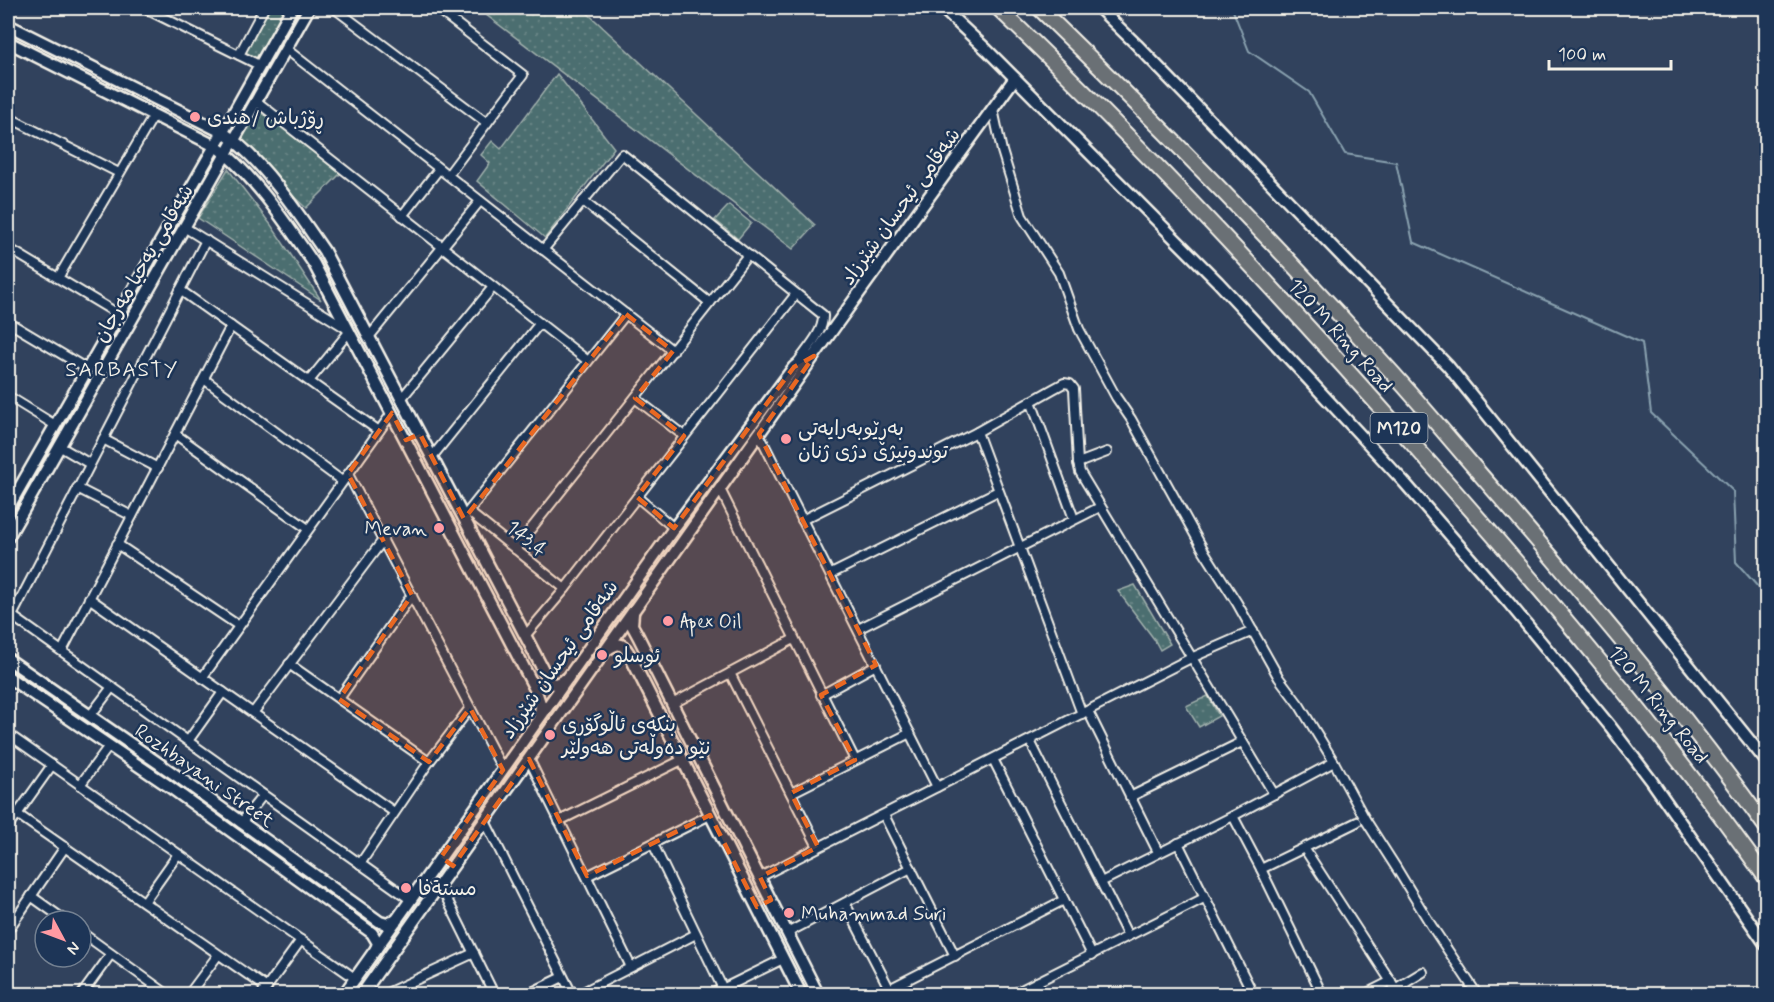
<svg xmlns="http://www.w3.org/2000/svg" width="1774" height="1002" font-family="Mynerve,'Playpen Sans Arabic',sans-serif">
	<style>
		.grass { fill: url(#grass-dots); stroke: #a0b0ac; stroke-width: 1.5 }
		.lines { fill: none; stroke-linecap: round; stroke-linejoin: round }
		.stream { stroke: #89a1af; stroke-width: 2 }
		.street-casing { stroke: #f4f1e8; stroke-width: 12 }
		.secondary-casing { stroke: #f4f1e8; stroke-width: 15 }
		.highway-casing { stroke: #f4f1e8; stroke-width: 18 }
		.street { stroke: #1d3557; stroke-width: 8 }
		.secondary { stroke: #1d3557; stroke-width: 10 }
		.highway { stroke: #6b6f75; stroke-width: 14 }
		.marked { fill: #e96822; fill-opacity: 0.2; stroke: #e96822; stroke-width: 4.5; stroke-dasharray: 12 8; stroke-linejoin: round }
		.poi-dot { fill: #ff9aa2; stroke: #1d3557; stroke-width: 2 }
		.labels { text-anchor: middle; stroke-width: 5; stroke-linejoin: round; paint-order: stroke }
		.shield { fill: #1d3557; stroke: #b4b9bc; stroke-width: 1.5 }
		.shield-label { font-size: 18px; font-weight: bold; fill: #f4f1e8 }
		.poi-label { font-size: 20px; fill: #f4f1e8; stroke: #1d3557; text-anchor: start }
		.street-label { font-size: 20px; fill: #f4f1e8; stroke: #1d3557 }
		.neighbourhood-label { font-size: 21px; letter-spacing: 1.5px; fill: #f4f1e8; stroke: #1d3557 }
	</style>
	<defs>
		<pattern id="grass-dots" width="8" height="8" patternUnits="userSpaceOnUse" patternTransform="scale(1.5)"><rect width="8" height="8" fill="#4c6e6f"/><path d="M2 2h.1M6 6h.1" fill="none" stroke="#668384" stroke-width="1.8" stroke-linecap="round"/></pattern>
	</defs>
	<rect width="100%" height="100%" fill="#31425d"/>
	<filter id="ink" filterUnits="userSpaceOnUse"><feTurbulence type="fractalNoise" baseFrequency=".0167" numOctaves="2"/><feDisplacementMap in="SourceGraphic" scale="12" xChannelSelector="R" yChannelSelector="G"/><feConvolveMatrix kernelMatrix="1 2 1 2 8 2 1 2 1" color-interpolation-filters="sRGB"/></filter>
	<g filter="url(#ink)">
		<g class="grass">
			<path d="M264,8H292L259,65L239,55Z"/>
			<path d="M477,8H582L815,225L793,249Z"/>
			<path d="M557,74L614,148L545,238L477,181L490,163L481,155L492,141L501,149Z"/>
			<path d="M256,101L344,170L306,208L234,140Z"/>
			<path d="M228,169L271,225L321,300L198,218Z"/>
			<path d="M729,205L751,223L738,239L715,220Z"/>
			<path d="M1135,585L1170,644L1160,650L1154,639L1118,591Z"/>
			<path d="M1208,696L1219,716L1199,727L1186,706Z"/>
		</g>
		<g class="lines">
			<path class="stream" d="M1232,8L1249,51L1309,92L1345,154L1396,162L1413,242L1642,343L1651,413L1733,491L1736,562L1766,596"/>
			<defs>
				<g id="street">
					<path d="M144,8L259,65"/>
					<path d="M334,8L487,123"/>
					<path d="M436,8L523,75L448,175"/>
					<path d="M286,49L673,351"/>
					<path d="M239,55L264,8"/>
					<path d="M256,101L588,361"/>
					<path d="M993,109L1002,151L1022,216L1059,273L1079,329L1116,397L1131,419L1204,551L1237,603L1279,678L1300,706L1334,762L1365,819L1397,869L1431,925L1477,994"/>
					<path d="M8,117L119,173"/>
					<path d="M583,201L710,303"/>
					<path d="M402,216L439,169"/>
					<path d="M184,227L346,328"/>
					<path d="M8,248L118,314"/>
					<path d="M543,250L622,154L823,315C824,332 807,349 798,362"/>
					<path d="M58,278L154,115"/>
					<path d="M180,290L379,431"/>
					<path d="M8,322L87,369"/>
					<path d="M369,337L480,201"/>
					<path d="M204,379L342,481"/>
					<path d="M309,381L349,332"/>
					<path d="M8,396L55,425"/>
					<path d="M635,398L684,436"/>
					<path d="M401,399L493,287"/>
					<path d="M1031,401L1074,519"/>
					<path d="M977,432L1082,714"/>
					<path d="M175,434L308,529"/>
					<path d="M759,434L937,787"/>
					<path d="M103,439L158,468"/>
					<path d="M59,446L90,464"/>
					<path d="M432,457L540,323"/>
					<path d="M1078,463L1107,452"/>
					<path d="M348,474L503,770"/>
					<path d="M77,488L132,516"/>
					<path d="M720,489L855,760"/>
					<path d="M637,497L674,528"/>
					<path d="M469,512L565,589"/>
					<path d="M463,518L626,314"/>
					<path d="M802,520L977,432L1053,389L1064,383L1070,384L1074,389L1078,463L1080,472L1274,794"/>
					<path d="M117,544L239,626"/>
					<path d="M515,549L748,255"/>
					<path d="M831,574L998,491"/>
					<path d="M89,598L394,812"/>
					<path d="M8,613L411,900"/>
					<path d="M12,616L206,240"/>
					<path d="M858,629L1100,507"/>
					<path d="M525,636L565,589L796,294"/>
					<path d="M62,651L231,326"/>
					<path d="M289,664L429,762"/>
					<path d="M730,673L818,847"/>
					<path d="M202,678L392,413"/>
					<path d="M821,695L876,665"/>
					<path d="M339,699L412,595"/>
					<path d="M672,704L794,639"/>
					<path d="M1088,711L1158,852"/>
					<path d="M253,713L383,540"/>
					<path d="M90,716L112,687"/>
					<path d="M8,734L356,979"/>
					<path d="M188,741L223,692"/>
					<path d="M1030,741L1128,936"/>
					<path d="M529,759L631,967"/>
					<path d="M993,759L1092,955"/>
					<path d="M80,785L109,746"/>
					<path d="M791,793L910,733"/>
					<path d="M1130,797L1242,742"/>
					<path d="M17,814L267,988"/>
					<path d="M884,815L955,956"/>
					<path d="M1233,816L1261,869L1322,994"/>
					<path d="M485,821L572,994"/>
					<path d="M559,821L682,760"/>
					<path d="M241,823L263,795"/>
					<path d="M8,827L52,765"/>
					<path d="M1178,843L1253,994"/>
					<path d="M653,844L723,989"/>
					<path d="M1304,848L1399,994"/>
					<path d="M360,864L429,762L470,708"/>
					<path d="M1261,869L1357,822"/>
					<path d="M587,876L710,815"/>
					<path d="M760,877L1191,658L1253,631"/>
					<path d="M1101,882L1233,816L1334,762"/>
					<path d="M440,885L494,994"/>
					<path d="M31,896L66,921"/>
					<path d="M144,902L178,854"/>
					<path d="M845,903L892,994"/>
					<path d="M8,930L65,847"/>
					<path d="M81,932L167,994"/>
					<path d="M787,933L911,868"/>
					<path d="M1037,982L1043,994"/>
					<path d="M889,989L1064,900"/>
					<path d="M1395,989L1423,972"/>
					<path d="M82,994L111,954"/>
					<path d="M189,994L218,955"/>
					<path d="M262,994L301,940"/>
					<path d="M385,994L474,953"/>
					<path d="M528,994L563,977"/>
					<path d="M579,994L696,934"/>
					<path d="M712,994L783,959"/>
					<path d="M1013,994L1204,898"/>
					<path d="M1365,994L1391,981"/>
				</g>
				<g id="secondary">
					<path d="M942,8L987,50L1218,282L1404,482L1509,603L1610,726L1651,780L1766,945"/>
					<path d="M1099,8L1137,45L1448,366L1766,761"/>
					<path d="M8,25L222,132C260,156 299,214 324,251L550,683L556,684L568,678"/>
					<path d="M8,42L215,146C252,172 288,226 314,264L536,691L541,706L539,718"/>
					<path d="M8,508L215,146L292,8"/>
					<path d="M8,537L309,8"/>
					<path d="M633,613L632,625L638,636L818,994"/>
					<path d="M608,649C617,643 622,642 628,652L801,994"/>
					<path d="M8,659L174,774L380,922L387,924L397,920"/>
					<path d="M8,677L167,785L372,933L378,943L376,949"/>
					<path d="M344,994L674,528L794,367L804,359L810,357"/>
					<path d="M362,994L836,325L1015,78"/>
				</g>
				<g id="highway">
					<path d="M998,8C1146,149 1285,299 1420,452C1542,589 1660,729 1766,878"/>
					<path d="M1039,8C1159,124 1276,244 1388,368C1429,413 1467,460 1507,505C1597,610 1686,715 1766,827"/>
				</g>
			</defs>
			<use href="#street" class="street-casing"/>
			<use href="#secondary" class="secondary-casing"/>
			<use href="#highway" class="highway-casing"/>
			<use href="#street" class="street"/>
			<use href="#secondary" class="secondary"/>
			<use href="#highway" class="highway"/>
		</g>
	</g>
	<path class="marked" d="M626,314L673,351L635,398L684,436L637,497L674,528L794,367L814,356L759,434L876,665L821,695L855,760L791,793L818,847L760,877L771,900L757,907L710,815L587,876L529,759L453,866L441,857L503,770L470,708L429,762L339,699L412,595L348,474L392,413L406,440L420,434L464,519Z"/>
	<g class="poi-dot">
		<circle cx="195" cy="117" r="6"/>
		<circle cx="786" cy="439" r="6"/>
		<circle cx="439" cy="528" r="6"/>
		<circle cx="668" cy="621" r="6"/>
		<circle cx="602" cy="655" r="6"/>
		<circle cx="550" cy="735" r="6"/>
		<circle cx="406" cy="888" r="6"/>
		<circle cx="789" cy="913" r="6"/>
	</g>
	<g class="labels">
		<rect class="shield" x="1370.5" y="413" width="57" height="30" rx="4.5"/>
		<g class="shield-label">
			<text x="1399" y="434">M120</text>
		</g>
		<g class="poi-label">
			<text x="207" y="124">ڕۆژباش /ھندی</text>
			<text x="798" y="435">بەڕێوبەرایەتی<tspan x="798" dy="23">توندوتیژی دژی ژنان</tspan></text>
			<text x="427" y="535" text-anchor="end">Mevan</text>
			<text x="680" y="628">Apex Oil</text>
			<text x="614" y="662">ئوسلو</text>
			<text x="562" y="731">بنکەی ئاڵوگۆڕی<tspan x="562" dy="23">نێو دەوڵەتی هەولێر</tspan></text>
			<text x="418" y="895">مستةفا</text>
			<text x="801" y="920">Muhammad Suri</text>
		</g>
		<g class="street-label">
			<text transform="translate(900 206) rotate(-54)" y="7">شەقامی ئیحسان شێرزاد</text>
			<text transform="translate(143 263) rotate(-60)" y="7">شەقامی یەحیا مەرجان</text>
			<text transform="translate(1341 335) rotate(48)" y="7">120 M Ring Road</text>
			<text transform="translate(527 538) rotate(39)" y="7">143.4</text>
			<text transform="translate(559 659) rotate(-55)" y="7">شەقامی ئیحسان شێرزاد</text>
			<text transform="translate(1659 704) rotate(51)" y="7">120 M Ring Road</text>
			<text transform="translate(205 775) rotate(35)" y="7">Rozhbayani Street</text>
		</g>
		<g class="neighbourhood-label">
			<text x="122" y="376">SARBASTY</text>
		</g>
	</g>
	<rect width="1774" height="1002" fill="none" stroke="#1d3557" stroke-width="30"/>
	<rect x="15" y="15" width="1744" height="972" fill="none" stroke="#f4f1e8" stroke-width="2" filter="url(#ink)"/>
	<g transform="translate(63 939) rotate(131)"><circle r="28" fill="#1d3557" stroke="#738091" stroke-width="1.5"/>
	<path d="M0-4.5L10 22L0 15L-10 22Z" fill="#ff9aa2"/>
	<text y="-9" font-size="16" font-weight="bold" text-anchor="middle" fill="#f4f1e8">N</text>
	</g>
	<path d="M1549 60v9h122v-9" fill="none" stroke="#f4f1e8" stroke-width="3"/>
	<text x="1558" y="60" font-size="18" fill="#f4f1e8" stroke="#1d3557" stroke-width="4.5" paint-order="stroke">100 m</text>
</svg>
